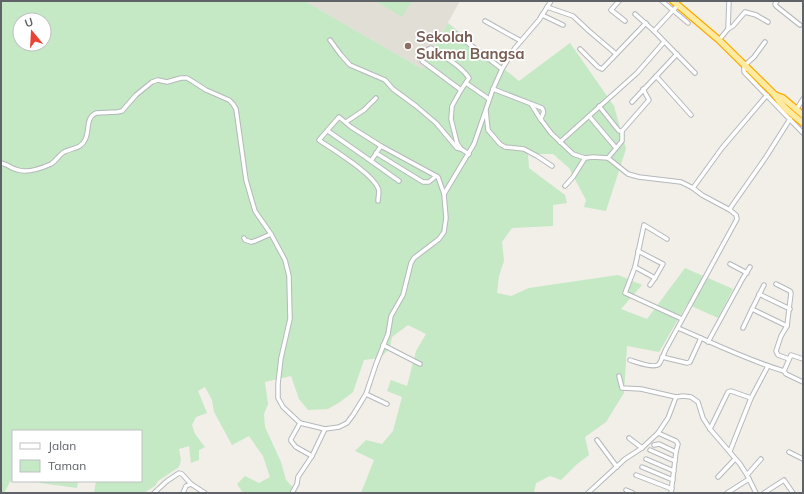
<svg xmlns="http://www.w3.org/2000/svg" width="804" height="494" font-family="Mulish,sans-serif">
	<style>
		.education { fill: #e1ded6 }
		.green { fill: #c5e8c5; fill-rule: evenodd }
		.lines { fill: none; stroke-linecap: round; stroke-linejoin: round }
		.minor-casing { stroke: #b5b8bc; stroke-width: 5.5 }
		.trunk-casing { stroke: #f9ab00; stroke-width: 8 }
		.minor { stroke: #fff; stroke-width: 3.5 }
		.trunk { stroke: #feeaa1; stroke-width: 5.5 }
		.education-dot { fill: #8d6e63; stroke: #fff; stroke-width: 1.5 }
		.labels { text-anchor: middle; stroke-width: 3.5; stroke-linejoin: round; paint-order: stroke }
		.education-label { font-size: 15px; font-weight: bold; fill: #785e54; stroke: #fff; text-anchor: start }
	</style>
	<rect width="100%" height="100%" fill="#f1efe8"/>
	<path class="education" d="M305,1H460L422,69Z"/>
	<g class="green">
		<path d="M1,1H305L422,69L448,23L519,81L570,43L614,106L626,149L606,211L584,207L586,200L569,168L553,154H528L529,168L565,195L567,203L553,205V226L512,228L502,242L504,261L499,276L497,293L511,296L529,288L618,275L642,285L621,309L647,319L685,268L733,289L718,318L687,304L659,352L627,346L624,393L606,422L585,437L589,455L576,465L561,480L550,476L536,483L534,492L537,493H361L374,460L355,451L366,440L382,444L393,431L402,397L387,391L391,380L407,386L416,351L426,334L408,325L392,337L390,348L380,358L364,360L353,392L340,402L328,409L308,410L299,399L291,376L265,382L268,404L264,414L265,427L281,462L286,480L298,493H243L237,484L245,476L259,483L270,477L263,456L249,436L232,445L214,412L212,400L205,387L198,391L207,413L196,417L192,425L195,434L205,447L199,450V460L191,463L189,446L179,449L181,460L179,467L158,481L155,486L145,492L94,493L96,481H141V431H13V480L10,482L4,493H1ZM20,20H44V44H20Z"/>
		<path d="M376,1H412L402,17Z"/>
		<path d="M37,481H78L77,488L40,483Z"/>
	</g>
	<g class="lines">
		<defs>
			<g id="minor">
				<path d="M619,1L611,10L625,21"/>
				<path d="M662,1L688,23"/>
				<path d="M777,1L775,4L776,6L800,25"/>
				<path d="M547,7L573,16L589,31L616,54"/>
				<path d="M635,14L654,31L695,73"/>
				<path d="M542,15L563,25"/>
				<path d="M485,21L521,41"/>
				<path d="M728,29L733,26L745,12L756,15L768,22"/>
				<path d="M654,31L678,5"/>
				<path d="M456,34L502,69"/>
				<path d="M330,40L341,55L350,65L385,80L393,89L416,106L436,123L457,148L461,149"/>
				<path d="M719,40L728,29L729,1"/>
				<path d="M765,42L754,57L744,66V72L803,133"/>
				<path d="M431,48C444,57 460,65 469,78L461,90L422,61V58L427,50Z"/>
				<path d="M580,49L598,67L602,69L646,23"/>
				<path d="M656,76L691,115"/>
				<path d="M466,83L489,99"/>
				<path d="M493,89L542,108C545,112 543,114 541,118L542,121L551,133L573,154L585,158L593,157L608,158L628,174L639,177L681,182L693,188L702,195L730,210"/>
				<path d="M461,90L452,106L451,119L457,143L461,149L469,154"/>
				<path d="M632,102L677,54"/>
				<path d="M531,104L541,120"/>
				<path d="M599,106L619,131H622L649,100L643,89"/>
				<path d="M796,110L803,99"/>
				<path d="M486,111L488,130L500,144L505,147L524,149L537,156L552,166"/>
				<path d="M589,116L616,148"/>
				<path d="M346,122L364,110L376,98"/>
				<path d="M328,131L371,161L381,146"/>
				<path d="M560,142L637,73L664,42"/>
				<path d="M376,153L423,182H429L436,176"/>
				<path d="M608,158L622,141V131"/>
				<path d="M371,161L399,181"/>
				<path d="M1,163C7,164 12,169 18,170C27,173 42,168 51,164C56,161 59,155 64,152C72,148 81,149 85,140C90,131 85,118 96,113L117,112L122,111L136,95L152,82L158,80L167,82L181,78H187L192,81L206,90L229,100L233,104L236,109L246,180L255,211L271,234L285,260L289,276L290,319L281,358L278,384V398L283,407L300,423L325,429L339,427L347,423L353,415L366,394L376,364L388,334L391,316L403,295L411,263L414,258L439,239L444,232L446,218L444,194L474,144L493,89L502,69L515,48L539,20L551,1"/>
				<path d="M565,186L573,177L585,158"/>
				<path d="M693,188L722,148L767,95"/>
				<path d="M378,201C378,197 380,191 378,188C372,173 333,150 319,140L339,117L351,127L381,146L438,177L444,194"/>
				<path d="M244,238L245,240L251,242L255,241L271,234"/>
				<path d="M667,239L644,225L635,267L625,293L682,319"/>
				<path d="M730,264L747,273"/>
				<path d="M635,267L655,278L663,264L638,251"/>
				<path d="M776,284L790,291L791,293L787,326L781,336L776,351L778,355L789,359"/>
				<path d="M650,285L655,278"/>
				<path d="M764,285L752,309L787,326"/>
				<path d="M759,294L790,309"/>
				<path d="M678,328C713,343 747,360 784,371"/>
				<path d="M743,328L752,309"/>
				<path d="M708,342L743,278L750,267"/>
				<path d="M383,345L420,364"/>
				<path d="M662,357L687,363L690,362L701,338"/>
				<path d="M803,359L791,355L784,371L786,374L803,382"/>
				<path d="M630,360C636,362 655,369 659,364C662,360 664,353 666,349L737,219L736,215L730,210L731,207L766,157L790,119"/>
				<path d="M619,376L622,388L641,389L676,397"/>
				<path d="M366,394L387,404"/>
				<path d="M300,423L291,439V441L296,447L312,456"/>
				<path d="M710,429L728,392L731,391L751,398"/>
				<path d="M658,433L676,441L678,444L676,452L671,493"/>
				<path d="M629,438L642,448"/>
				<path d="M597,440L617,467"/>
				<path d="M654,445L659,444L676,452"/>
				<path d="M650,450L675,461"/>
				<path d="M730,451L751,398L768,366"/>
				<path d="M789,452L803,459"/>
				<path d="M646,459L674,471"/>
				<path d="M642,467L673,480"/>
				<path d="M636,475L672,489"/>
				<path d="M747,475L761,459"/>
				<path d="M718,477L735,459"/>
				<path d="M626,490L633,493"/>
				<path d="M154,493L167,481L179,473L182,474L191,484"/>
				<path d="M183,493L186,486L191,484L205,493"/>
				<path d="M292,493L297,484L298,477L312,456L325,429"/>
				<path d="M588,493L625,459L642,448L658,433L668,418L676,397L683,396L691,397L698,402L703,418L710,429L740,464L747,475L756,493"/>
				<path d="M727,493L749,479"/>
				<path d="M764,493L784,480L793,493"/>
			</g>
			<g id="trunk">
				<path d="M673,1L719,40L771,91L775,95L783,98L803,115"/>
				<path d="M775,95C782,107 792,114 803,123"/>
			</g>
		</defs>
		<use href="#minor" class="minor-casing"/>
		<use href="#trunk" class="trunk-casing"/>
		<use href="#minor" class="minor"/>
		<use href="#trunk" class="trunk"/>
	</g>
	<circle class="education-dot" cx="408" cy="46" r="4"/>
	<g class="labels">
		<g class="education-label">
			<text x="416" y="42">Sekolah<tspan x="416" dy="17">Sukma Bangsa</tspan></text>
		</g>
	</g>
	<rect width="804" height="494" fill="none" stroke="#5f6368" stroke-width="4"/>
	<rect x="12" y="430" width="130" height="52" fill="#ffffff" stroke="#bfc1c3"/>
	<rect x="20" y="443" width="20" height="6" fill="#ffffff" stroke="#bfc1c3"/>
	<text x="48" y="450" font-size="12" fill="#5f6368">Jalan</text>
	<rect x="20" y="460" width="20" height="12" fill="#c5e8c5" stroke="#bfc1c3"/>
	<text x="48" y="470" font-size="12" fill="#5f6368">Taman</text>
	<g transform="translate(32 32) rotate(342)"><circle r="19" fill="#ffffff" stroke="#bfc1c3"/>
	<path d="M0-3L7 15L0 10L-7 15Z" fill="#ea4335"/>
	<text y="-6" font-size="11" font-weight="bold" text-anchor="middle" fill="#5f6368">U</text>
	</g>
</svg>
